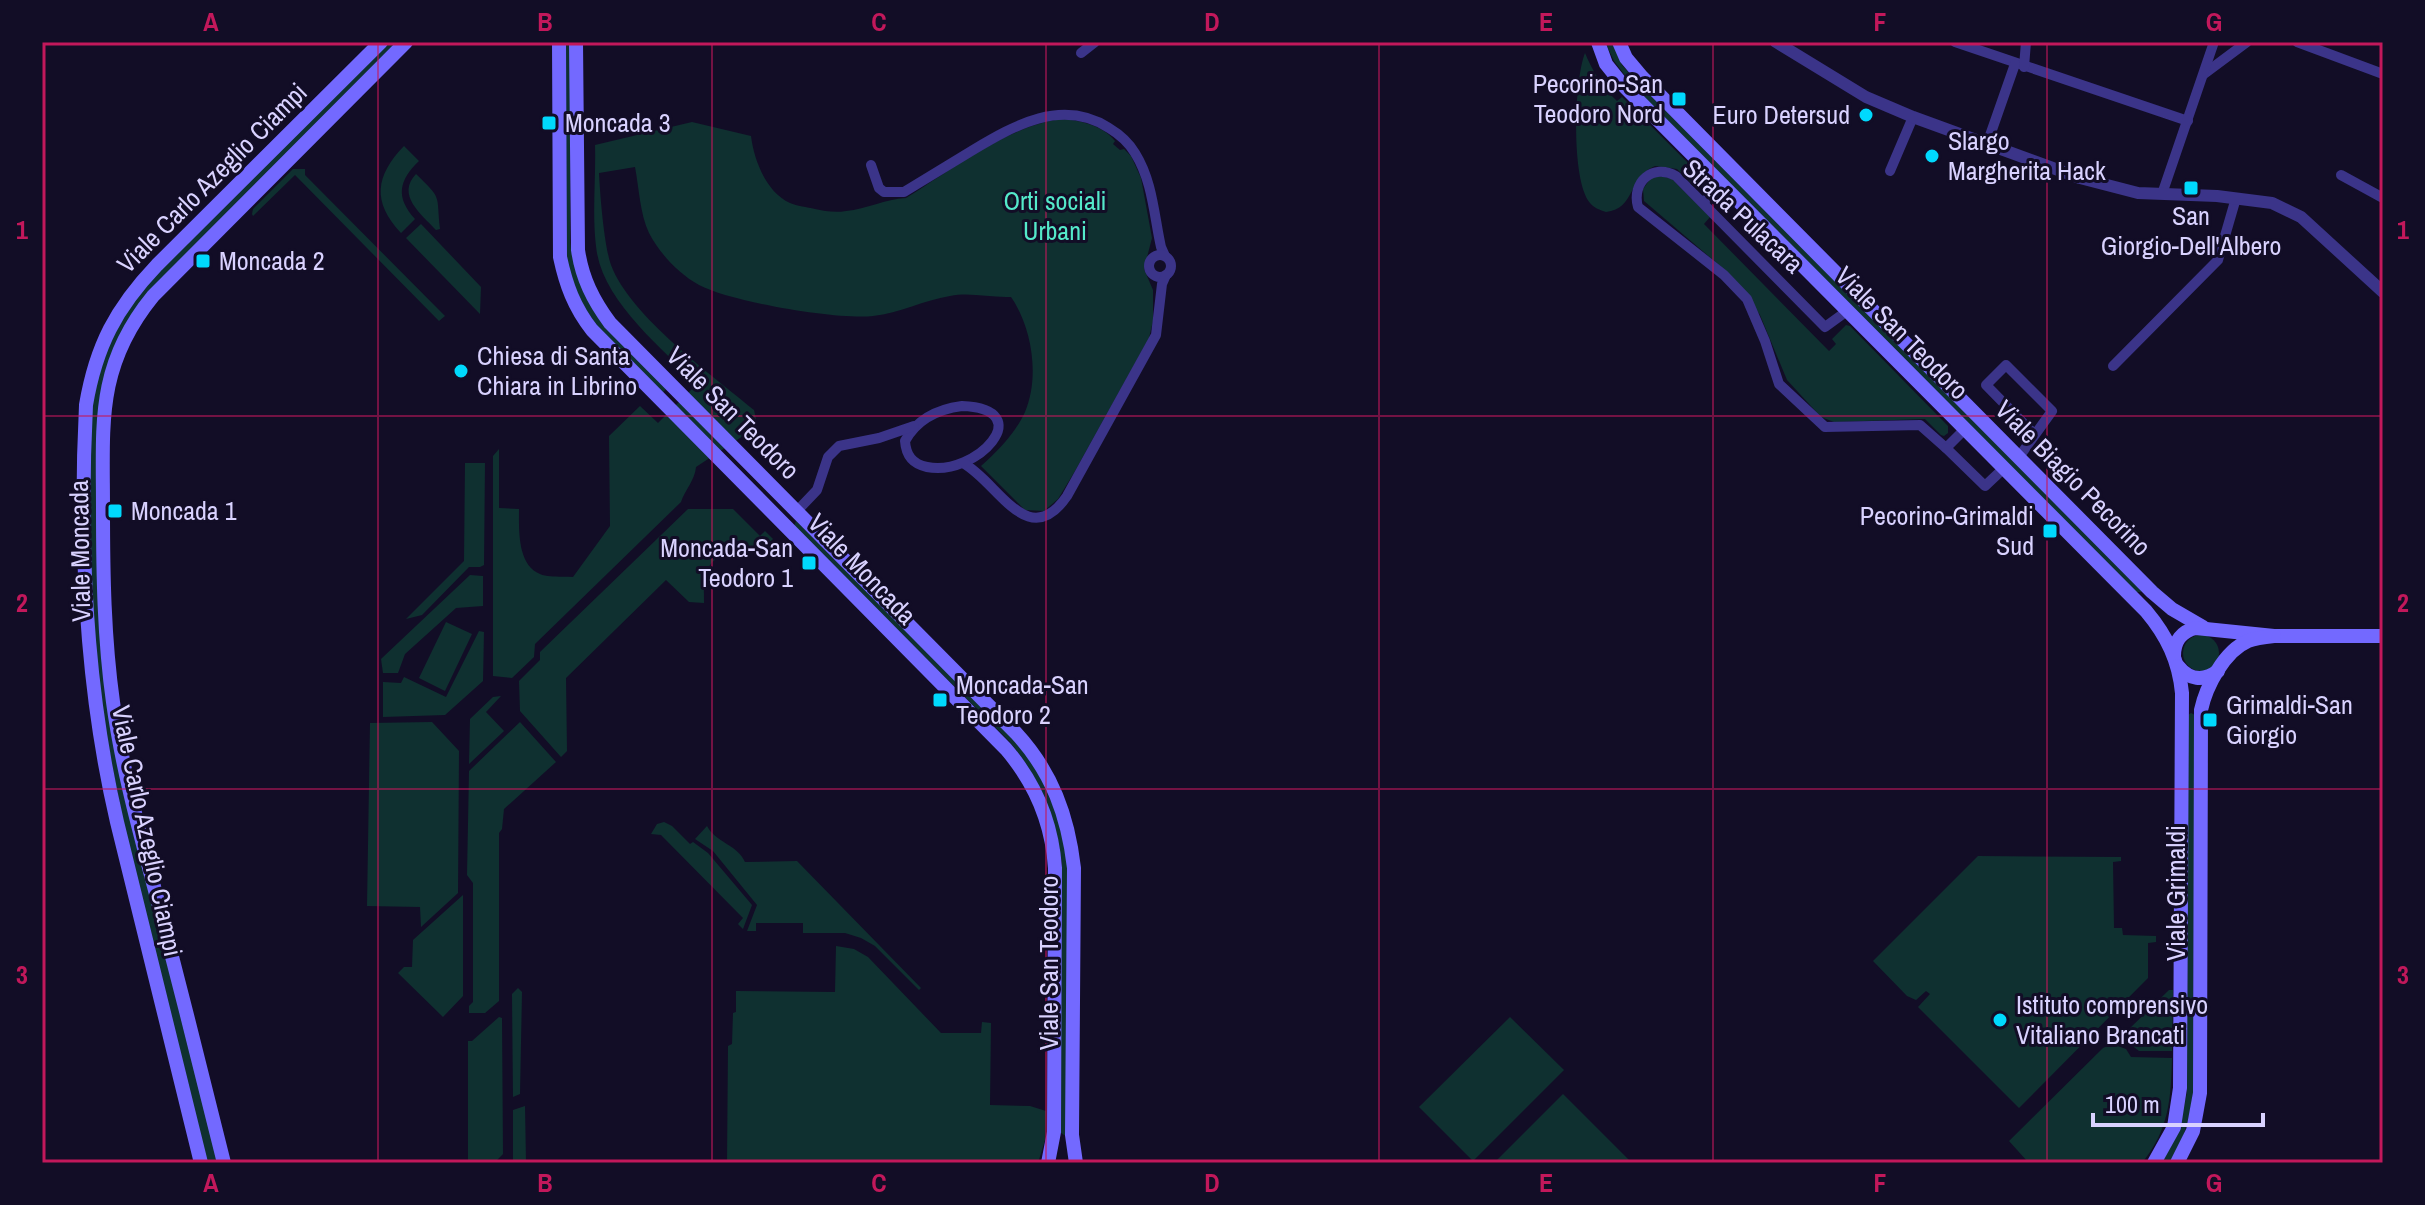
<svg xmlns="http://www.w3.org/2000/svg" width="2425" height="1205" font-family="'Archivo Narrow',sans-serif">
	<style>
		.green { fill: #0f3030 }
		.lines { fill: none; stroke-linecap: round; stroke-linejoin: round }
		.minor { stroke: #3b3489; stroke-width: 10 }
		.tertiary { stroke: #3b3489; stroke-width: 12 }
		.secondary { stroke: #7369ff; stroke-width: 14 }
		.grid { fill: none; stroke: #c2185b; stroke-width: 2; stroke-opacity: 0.55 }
		.poi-dot { fill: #00d9fd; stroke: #120d26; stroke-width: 3 }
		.labels { text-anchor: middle; stroke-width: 6; stroke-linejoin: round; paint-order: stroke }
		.poi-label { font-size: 26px; fill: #d9d2ff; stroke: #120d26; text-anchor: start }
		.street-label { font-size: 26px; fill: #d9d2ff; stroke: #120d26 }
		.park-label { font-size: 26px; fill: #54e9ca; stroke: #120d26 }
		.neatline { fill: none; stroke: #c2185b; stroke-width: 3 }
		.grid-label { font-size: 26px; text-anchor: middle; font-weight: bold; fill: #c2185b }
	</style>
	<rect width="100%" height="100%" fill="#120d26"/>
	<g class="green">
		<path d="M389,42H399L147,293C118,331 102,368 98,416L97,579L131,820L219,1163H207L123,821L101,706L90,579L91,410L96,380L111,335L144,286Z"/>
		<path d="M563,42H571L570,242C578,309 622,343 666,389L663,392L599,328L586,310L579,298L566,260Z"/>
		<path d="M1605,42H1613L1622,65L1637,82L2141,588V592H2136L1633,86L1614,61Z"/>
		<path d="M1585,53C1593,72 1602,87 1617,101L1622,97L1706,181L1707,185L1704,189H1697L1677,169L1655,166C1628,176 1636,209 1606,212C1600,210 1594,208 1590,203C1571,180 1574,80 1585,53Z"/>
		<path d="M1064,119C1083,121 1103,126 1115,141L1113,144L1120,150L1124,149L1131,156L1141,178L1152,238L1144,269L1153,290V321L1149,338L1075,471L1058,499L1044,511L1025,510L981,466C998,451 1016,432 1025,412C1040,377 1032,327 1011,297C990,298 971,292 950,296C924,300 900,313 873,316C838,320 731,302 699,285C679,274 660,254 649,233C640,214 639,188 635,167L599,173C600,194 604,245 611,265C630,316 712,375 754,410L756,419L749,432L696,467C695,480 685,490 681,502L535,644L534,657L512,678L493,676V456L499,449V508L519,509C519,529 517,565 540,574C549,578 563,576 573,577L610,526L609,436L640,406L658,423L697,384C661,347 601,300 596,246C592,213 596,178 595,145L692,122L751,136C754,160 766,192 790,203C797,206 807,207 815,209C824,211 835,213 846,211C867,209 885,199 906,198C951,170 1012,123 1064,119Z"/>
		<path d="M404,146L419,161C399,180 395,197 415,219L401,233C372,202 375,176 404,146Z"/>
		<path d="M293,169H305V175L445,316L439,321L295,175L253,216L252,214L253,209Z"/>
		<path d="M416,174C443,200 436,194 440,229L436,230C421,214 396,195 416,174Z"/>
		<path d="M1660,176L1672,179L1710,217L1704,224L1829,351L1836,344L1832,339L1846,325L1850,326L1948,426V433L1944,436L1941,435L1925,419L1834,422L1821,417L1787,380L1760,315L1746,294L1726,271L1644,201L1643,189L1651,178Z"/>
		<path d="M421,224L481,287L480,314L406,238Z"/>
		<path d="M465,463H485L484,565L480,567H469L422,615L406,619L464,561Z"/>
		<path d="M688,509H733L760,536L765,531L773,539C767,545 761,552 752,554C742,556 730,552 720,557C702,565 704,587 704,603L689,602L666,580L566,678L567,751L561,757L520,711L519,681L540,660V652Z"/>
		<path d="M796,521L1012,737L1037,769L1061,824L1069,873L1066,1135H1064L1060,1132L1062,864C1055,813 1041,780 1009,741L794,526Z"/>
		<path d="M470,575L483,576V606L456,608L405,654L398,673H383L381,659Z"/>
		<path d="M446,622L472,634L445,691L419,678Z"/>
		<path d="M479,631L484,632L483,681L445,715L383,717V682L401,683L404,677L446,697Z"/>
		<circle cx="2201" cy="653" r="18"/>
		<path d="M501,696L486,712L504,731L469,764L470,719L493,697Z"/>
		<path d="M2191,713L2195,715L2193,1093C2189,1119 2184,1141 2170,1163H2161L2180,1127L2187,1092L2188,715Z"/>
		<path d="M432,722L459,751L458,893L421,927L420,907L367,906L370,723Z"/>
		<path d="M520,722L556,762L504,809L502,829L499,833V1001L485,1013H469V1006L473,1002V883L467,875L469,771Z"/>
		<path d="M664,822L672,826L690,844L693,842L708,853L752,905L743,929L738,924L743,918L661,835L651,834L657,824Z"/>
		<path d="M707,826C715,842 738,845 745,862L797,861L921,988L919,990L875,946L861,938L845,933H803V923H756V931H747L757,905L713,851L695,839Z"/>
		<path d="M1978,856L2121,857V861L2113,862L2114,928H2122L2123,935L2156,936V942L2148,943V978L2019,1108L1918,1007L1930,994L1926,991L1916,1000L1907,996L1873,961Z"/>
		<path d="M463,895V996L443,1017L398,973L404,967H412L413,940Z"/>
		<path d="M836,946L854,949L868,957L941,1033H981L982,1022L991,1023L990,1105L1030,1106L1046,1111L1045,1140L1038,1163H727L728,1046L732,1044L733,1013L736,1012V991L835,992Z"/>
		<path d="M518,988L522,992L520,1094L513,1097L512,994Z"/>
		<path d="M2169,990H2173L2172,1051H2139L2125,1040V1033Z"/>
		<path d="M499,1017L502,1018L503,1154L494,1163H468V1041H472Z"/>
		<path d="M1510,1017L1564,1070L1473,1161L1419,1107Z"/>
		<path d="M2112,1044L2126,1049L2131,1057L2172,1058C2171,1099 2169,1130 2142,1163H2026L2027,1161L2009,1141L2103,1048Z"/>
		<path d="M1563,1094L1632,1163H1494Z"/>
		<path d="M525,1106L526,1163H513V1110Z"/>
	</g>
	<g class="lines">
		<g class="minor">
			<path d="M1955,42L2188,121"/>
			<path d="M2297,42L2383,74"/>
			<path d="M1081,53L1095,42"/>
			<path d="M2024,67L2026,42"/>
			<path d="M2204,74L2247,42"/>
			<path d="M1987,144L2015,64"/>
			<path d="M871,165L879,188L884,192H904C927,178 950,164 973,150C1015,125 1062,98 1109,128C1119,134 1129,143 1135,153C1153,182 1154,216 1161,247L1165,256"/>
			<path d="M1890,171L1913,117"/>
			<path d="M2341,175L2383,198"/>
			<path d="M2162,194L2214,42"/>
			<path d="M1703,202L1722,185"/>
			<circle cx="1160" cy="266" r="11"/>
			<path d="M1847,311L1825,327L1676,176C1653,163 1631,182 1638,207L1724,275L1747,299L1765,341L1779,384L1825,427L1920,425L1946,448L1964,430"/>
			<path d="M2113,366L2218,260L2236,198"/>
			<path d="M962,406C1040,409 976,477 927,467C912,464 906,455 905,441C917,419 939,409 962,406Z"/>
			<path d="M1946,448L1985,486L2003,469"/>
			<path d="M2019,457L2052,411L2006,365L1986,385L2035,435"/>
			<path d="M963,463C998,482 1028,553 1067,496L1156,335L1162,284L1166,275"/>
			<path d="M797,511L817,490L828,457L839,446L879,438L914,426"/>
		</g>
		<path class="tertiary" d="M1776,42L1866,97L1913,117L2080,178L2138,193L2217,196L2272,203L2301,217L2383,292"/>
		<g class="secondary">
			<path d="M559,42L560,257C566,285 574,307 592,330L1006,749C1035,783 1052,823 1055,868L1054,1132L1048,1163"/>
			<path d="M576,42L578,250C582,278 593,300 610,323L1016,733C1052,772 1068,816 1074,868L1072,1135L1076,1163"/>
			<path d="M1598,42L1606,64L1622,84L2146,611C2167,636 2179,661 2182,693L2180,1088L2174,1127L2154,1163"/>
			<path d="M1619,42L1626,58L1642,77L2152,592L2172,609L2203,627"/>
			<path d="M2174,656C2174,641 2182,631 2196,628L2274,636H2383"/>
			<path d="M2178,666C2189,680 2203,682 2218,671"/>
			<path d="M201,1163L117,822C85,685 79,545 86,405C96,346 116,308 157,265L381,42"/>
			<path d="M224,1163C202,1075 180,986 157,898C140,833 122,769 113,702C104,638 103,573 103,508C103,423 96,366 153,296L406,42"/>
			<path d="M2177,1163L2193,1131L2200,1093L2201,710C2206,687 2224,651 2248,641C2256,638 2265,637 2274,636"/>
		</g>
	</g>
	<path class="grid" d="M378,42V1163M712,42V1163M1046,42V1163M1379,42V1163M1713,42V1163M2047,42V1163M42,416H2383M42,789H2383"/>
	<g class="poi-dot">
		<rect x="1671" y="91" width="16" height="16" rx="4"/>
		<circle cx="1866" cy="115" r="8"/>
		<rect x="541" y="115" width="16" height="16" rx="4"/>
		<circle cx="1932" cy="156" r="8"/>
		<rect x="2183" y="180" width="16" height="16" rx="4"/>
		<rect x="195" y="253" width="16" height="16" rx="4"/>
		<circle cx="461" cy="371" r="8"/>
		<rect x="107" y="503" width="16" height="16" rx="4"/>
		<rect x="2042" y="523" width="16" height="16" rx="4"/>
		<rect x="801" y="555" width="16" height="16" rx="4"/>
		<rect x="932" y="692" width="16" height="16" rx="4"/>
		<rect x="2202" y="712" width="16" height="16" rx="4"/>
		<circle cx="2000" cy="1020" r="8"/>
	</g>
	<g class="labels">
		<g class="poi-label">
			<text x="1663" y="93" text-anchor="end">Pecorino-San<tspan x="1663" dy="30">Teodoro Nord</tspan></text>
			<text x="1850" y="124" text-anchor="end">Euro Detersud</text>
			<text x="565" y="132">Moncada 3</text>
			<text x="1948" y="150">Slargo<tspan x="1948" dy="30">Margherita Hack</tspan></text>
			<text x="2191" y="225" text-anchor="middle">San<tspan x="2191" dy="30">Giorgio-Dell'Albero</tspan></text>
			<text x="219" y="270">Moncada 2</text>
			<text x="477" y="365">Chiesa di Santa<tspan x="477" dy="30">Chiara in Librino</tspan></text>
			<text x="131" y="520">Moncada 1</text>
			<text x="2034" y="525" text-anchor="end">Pecorino-Grimaldi<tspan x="2034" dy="30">Sud</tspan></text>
			<text x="793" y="557" text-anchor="end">Moncada-San<tspan x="793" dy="30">Teodoro 1</tspan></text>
			<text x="956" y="694">Moncada-San<tspan x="956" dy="30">Teodoro 2</tspan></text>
			<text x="2226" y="714">Grimaldi-San<tspan x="2226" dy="30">Giorgio</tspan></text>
			<text x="2016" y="1014">Istituto comprensivo<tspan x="2016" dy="30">Vitaliano Brancati</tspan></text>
		</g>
		<g class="street-label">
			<text transform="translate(212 178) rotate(-45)" y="9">Viale Carlo Azeglio Ciampi</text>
			<text transform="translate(1743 216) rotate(43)" y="9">Strada Pulacara</text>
			<text transform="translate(1902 333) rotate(45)" y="9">Viale San Teodoro</text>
			<text transform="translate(733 413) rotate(45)" y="9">Viale San Teodoro</text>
			<text transform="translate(2073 478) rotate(45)" y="9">Viale Biagio Pecorino</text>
			<text transform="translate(80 551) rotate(-91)" y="9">Viale Moncada</text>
			<text transform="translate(862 569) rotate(46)" y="9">Viale Moncada</text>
			<text transform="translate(147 831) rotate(78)" y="9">Viale Carlo Azeglio Ciampi</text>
			<text transform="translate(2176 893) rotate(-90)" y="9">Viale Grimaldi</text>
			<text transform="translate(1049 963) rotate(-90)" y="9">Viale San Teodoro</text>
		</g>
		<g class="park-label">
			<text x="1055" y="210">Orti sociali<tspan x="1055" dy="30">Urbani</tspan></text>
		</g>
	</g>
	<rect width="2425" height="1205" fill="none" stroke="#120d26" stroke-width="88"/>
	<path d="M2093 1113v12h170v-12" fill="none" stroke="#d9d2ff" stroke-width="4"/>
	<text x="2105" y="1113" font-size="24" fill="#d9d2ff" stroke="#120d26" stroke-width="6" paint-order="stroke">100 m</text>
	<rect x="44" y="44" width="2337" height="1117" class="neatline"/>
	<g class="grid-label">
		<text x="211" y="31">A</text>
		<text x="545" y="31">B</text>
		<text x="879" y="31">C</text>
		<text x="1212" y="31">D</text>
		<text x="1546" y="31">E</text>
		<text x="1880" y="31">F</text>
		<text x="2214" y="31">G</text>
		<text x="22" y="239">1</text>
		<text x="2403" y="239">1</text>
		<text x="22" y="612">2</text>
		<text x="2403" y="612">2</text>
		<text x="22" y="984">3</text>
		<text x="2403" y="984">3</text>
		<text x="211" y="1192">A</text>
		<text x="545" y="1192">B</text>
		<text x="879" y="1192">C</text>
		<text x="1212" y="1192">D</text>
		<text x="1546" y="1192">E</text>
		<text x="1880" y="1192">F</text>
		<text x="2214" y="1192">G</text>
	</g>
</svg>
